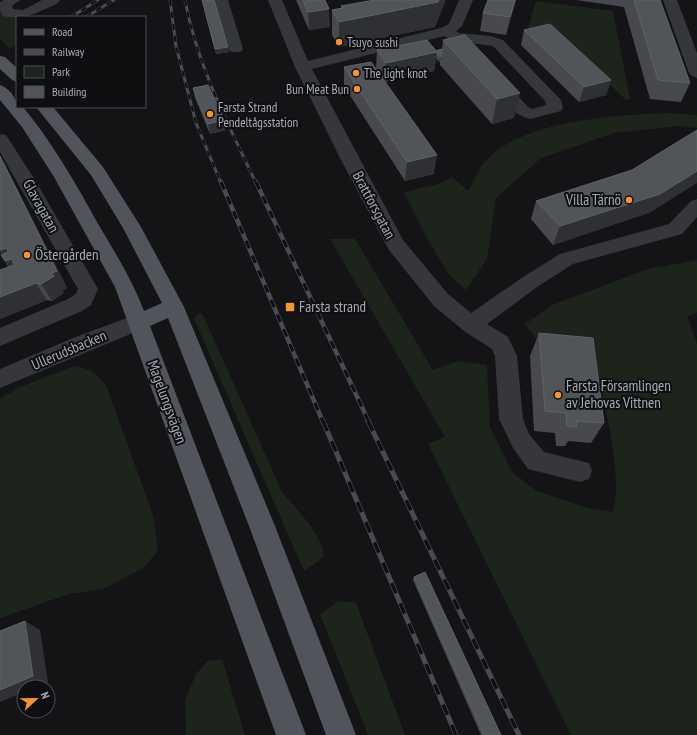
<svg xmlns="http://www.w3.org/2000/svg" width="697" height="735" font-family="'PT Sans Narrow',sans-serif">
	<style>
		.green { fill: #1c241c }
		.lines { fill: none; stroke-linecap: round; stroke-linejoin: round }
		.minor { fill: #35373b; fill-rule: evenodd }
		.major { fill: #51545a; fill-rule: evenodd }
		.rail-far2-casing { stroke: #484b50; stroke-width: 3 }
		.rail-far1-casing { stroke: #484b50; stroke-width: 4.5 }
		.rail-casing { stroke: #484b50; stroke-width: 5 }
		.rail-far2 { stroke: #0f0f11; stroke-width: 2; stroke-dasharray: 6; stroke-linecap: butt }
		.rail-far1 { stroke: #0f0f11; stroke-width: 3; stroke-dasharray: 8; stroke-linecap: butt }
		.rail { stroke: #0f0f11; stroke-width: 3.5; stroke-dasharray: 11; stroke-linecap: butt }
		.wall { fill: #47494e }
		.shaded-wall { fill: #2e3033 }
		.building { fill: #515459; stroke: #5f6268 }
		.poi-dot { fill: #f5952d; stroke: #0f0f11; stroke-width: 1.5 }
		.labels { text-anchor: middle; stroke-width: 4; stroke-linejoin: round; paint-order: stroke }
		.far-poi-label { font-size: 13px; fill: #a6adb7; stroke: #0f0f11; text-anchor: start }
		.poi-label { font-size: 15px; fill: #a6adb7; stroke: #0f0f11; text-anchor: start }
		.street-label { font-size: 15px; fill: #a6adb7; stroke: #0f0f11 }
	</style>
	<rect width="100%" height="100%" fill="#141416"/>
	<g class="green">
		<path d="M536,1L613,11L630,99L626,100L560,37L526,36Z"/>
		<path d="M0,12L17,19V45L10,49L0,39Z"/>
		<path d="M668,113L697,115V128L678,126L614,133L541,158L496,198L487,259L466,290L449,275L427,238L404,192L438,184L452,177L468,191C474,181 479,168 487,159C525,120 617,115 668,113Z"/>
		<path d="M330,239H355L433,370L458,361L487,365L490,427L512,472L537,491L588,508L613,512C624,469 601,392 591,348L538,341L525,324L552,305L648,269L697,260V313L687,316L697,344V735H571L428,444L445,437Z"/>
		<path d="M200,312L204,317L282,492C297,510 322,533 324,557L304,571L194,319Z"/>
		<path d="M74,366L91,370L106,385L153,515L158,551L143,568L103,589L69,594L0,618V399L20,387Z"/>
		<path d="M339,601L356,603L405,735H368L320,614Z"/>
		<path d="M222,659L245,735H186L185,700L196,674L208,661Z"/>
	</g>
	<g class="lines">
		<g class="minor">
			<path d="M4,0H20L12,6L13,9L23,10L42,0H60L58,3C39,12 24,21 3,16L0,10V2Z"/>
			<path d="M214,0H228L243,49L241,52H231L229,49Z"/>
			<path d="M268,0H282L308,61L441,28L449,24L459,0H473L462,26L456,31L459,33L491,36L503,40L561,100L563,108L561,111L530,119L524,117L516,113L492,85L489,82L492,79H502L528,107L532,109L546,105L545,101L493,46L470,43L483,57L481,60C467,64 456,43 444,36L312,69L403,240L448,294L471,313L523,277L560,254L669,224L691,201L697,199V217L682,234L573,264L537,287L487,324L508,337L517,356L523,419L529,434L544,452L589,463L592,471L589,479L580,482L528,469L513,448L499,419L495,356L492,349L464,331L434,306L389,250L341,160L295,67Z"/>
			<path d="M663,0H677L697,53V78L692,76L689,73Z"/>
			<path d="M0,134L6,135L35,180L98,289L91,305L82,311L0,346V328L68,299L76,294L78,289L0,152Z"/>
			<path d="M138,314L145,316L148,322L145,328L0,388V369L78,336Z"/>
		</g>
		<g class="major">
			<path d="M0,56L5,57L17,68V82L12,80L0,69Z"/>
			<path d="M0,85C9,88 17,98 17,107H23C52,142 75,182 97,222C114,251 132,279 144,311L162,303L123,228L91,175L36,107H53L103,167L141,227L184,307L275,526L356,735H326L249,526L168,318L150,326L306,735H276L115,287L54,177L22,127L0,100Z"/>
		</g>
		<defs>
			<g id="rail-far2">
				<path d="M170,0L176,46L196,123L221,183"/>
				<path d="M185,0C197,65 228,124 256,183"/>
				<path d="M71,17L98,0"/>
				<path d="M86,17L114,0"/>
			</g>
			<g id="rail-far1">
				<path d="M221,182L323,422"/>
				<path d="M256,182L369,422"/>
			</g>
			<g id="rail">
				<path d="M323,421L456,735"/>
				<path d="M368,421L519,735"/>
			</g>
		</defs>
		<use href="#rail-far2" class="rail-far2-casing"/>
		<use href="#rail-far1" class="rail-far1-casing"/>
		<use href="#rail" class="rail-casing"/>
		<use href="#rail-far2" class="rail-far2"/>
		<use href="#rail-far1" class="rail-far1"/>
		<use href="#rail" class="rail"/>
	</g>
	<g class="wall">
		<path d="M202,0H214L228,47L229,52L216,54Z"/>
		<path d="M296,0H325L330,27L309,30Z"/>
		<path d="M516,0L506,35L480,31L483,13Z"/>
		<path d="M576,0H660L690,83L681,102L650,99L624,7Z"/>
		<path d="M341,6L435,27L339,47L332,35V10L341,9Z"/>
		<path d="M524,30L611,80L606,95L579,102L521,45Z"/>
		<path d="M465,35L514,118L492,124L440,65V61L439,62L436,58L434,71L385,82L434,174L405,181L344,86V67L376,69L377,50L435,51L442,49L443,40Z"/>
		<path d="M193,88L226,130L210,134L195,98Z"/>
		<path d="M0,156L9,173L67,288L62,291L64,293L52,301L47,300L0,319V270L8,267L0,252Z"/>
		<path d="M632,170L651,212L553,245L531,219L536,201Z"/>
		<path d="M539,333L604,423L591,443L568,441L565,446H556L555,433L534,431L530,356Z"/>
		<path d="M414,577L501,735H481L413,580Z"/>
	</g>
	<g class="shaded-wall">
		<path d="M439,0H446L435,27L339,47V22Z"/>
		<path d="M515,0H516L506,35L510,17Z"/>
		<path d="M329,9L330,27L309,30L308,12Z"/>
		<path d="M228,47L229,52L216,54L215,49Z"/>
		<path d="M437,52L434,71L385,82L386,63Z"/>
		<path d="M441,56L440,61L439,62L440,57Z"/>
		<path d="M611,80L606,95L579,102L584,87Z"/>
		<path d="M520,93L514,118L492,124L497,99Z"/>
		<path d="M224,120L226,130L210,134L208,124Z"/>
		<path d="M437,155L434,174L405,181L407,162Z"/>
		<path d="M0,156L9,173L67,288L62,291L64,293L52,301L41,284Z"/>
		<path d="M697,171V183L651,212L553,245L560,226Z"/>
		<path d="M7,248L18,266L16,279L0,252V250Z"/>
		<path d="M36,283L47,300L0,319V297Z"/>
		<path d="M25,621L40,630L48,682L36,687H24V692L0,702V690Z"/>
	</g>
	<g class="building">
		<path d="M202,0H214L228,47L215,49Z"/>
		<path d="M303,0H325L329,9L308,12Z"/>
		<path d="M374,0H439L438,2L339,22L332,10L343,8L341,6Z"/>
		<path d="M488,0H515L510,17L483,13Z"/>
		<path d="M634,0H660L690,83L658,80Z"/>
		<path d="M550,24L611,80L584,87L524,30Z"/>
		<path d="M465,35L520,93L497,99L443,40Z"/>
		<path d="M427,40L437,52L386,63L377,50Z"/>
		<path d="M442,49L441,56L440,57L435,51Z"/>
		<path d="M371,62L437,155L407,162L344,67Z"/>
		<path d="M208,85L224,120L208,124L193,88Z"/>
		<path d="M697,130V171L660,194L560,226L536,201L632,170Z"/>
		<path d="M0,156L57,271L52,273L54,276L41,284L36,283L0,297V270L14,265L12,259L5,261L1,255L8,252L7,248L0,250Z"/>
		<path d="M539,333L593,338L604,423L576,421L577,427L567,426L566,413L545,411Z"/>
		<path d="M425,572L501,735H484L414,577Z"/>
		<path d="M25,621L33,676L0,690V631Z"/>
	</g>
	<g class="poi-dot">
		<circle cx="339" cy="42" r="4"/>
		<circle cx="356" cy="73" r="4"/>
		<circle cx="357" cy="89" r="4"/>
		<circle cx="210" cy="114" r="4"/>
		<circle cx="629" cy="200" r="4"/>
		<circle cx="27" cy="255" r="4"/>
		<rect x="285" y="302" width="10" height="10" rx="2"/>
		<circle cx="558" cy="395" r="4"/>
	</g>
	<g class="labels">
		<g class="far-poi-label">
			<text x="347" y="47">Tsuyo sushi</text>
			<text x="364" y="78">The light knot</text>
			<text x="349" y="94" text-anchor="end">Bun Meat Bun</text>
			<text x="218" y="112">Farsta Strand<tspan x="218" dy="15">Pendeltågsstation</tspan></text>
		</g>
		<g class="poi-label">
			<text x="621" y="205" text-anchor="end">Villa Tärnö</text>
			<text x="35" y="260">Östergården</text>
			<text x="299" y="312">Farsta strand</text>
			<text x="566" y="391">Farsta Församlingen<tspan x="566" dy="17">av Jehovas Vittnen</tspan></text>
		</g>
		<g class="street-label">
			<text transform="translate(374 205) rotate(62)" y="5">Brattforsgatan</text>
			<text transform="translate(41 206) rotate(61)" y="5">Glavagatan</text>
			<text transform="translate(69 350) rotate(-23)" y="5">Ullerudsbacken</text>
			<text transform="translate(167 402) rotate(70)" y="5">Magelungsvägen</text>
		</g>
	</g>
	<rect x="16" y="16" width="130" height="92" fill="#0f0f11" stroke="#4b4e53"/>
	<rect x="24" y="29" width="20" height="6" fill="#51545a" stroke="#4b4e53"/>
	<text x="52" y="36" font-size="12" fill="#a6adb7">Road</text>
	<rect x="24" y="49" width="20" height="6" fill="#484b50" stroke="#4b4e53"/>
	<text x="52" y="56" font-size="12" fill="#a6adb7">Railway</text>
	<rect x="24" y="66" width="20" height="12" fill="#1c241c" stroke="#4b4e53"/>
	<text x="52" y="76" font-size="12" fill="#a6adb7">Park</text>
	<rect x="24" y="86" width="20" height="12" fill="#515459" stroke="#4b4e53"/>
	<text x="52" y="96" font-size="12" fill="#a6adb7">Building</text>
	<g transform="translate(36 699) rotate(68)"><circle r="19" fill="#0f0f11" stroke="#4b4e53"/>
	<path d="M0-3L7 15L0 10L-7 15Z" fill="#f5952d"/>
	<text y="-6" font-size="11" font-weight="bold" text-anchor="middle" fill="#a6adb7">N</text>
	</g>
</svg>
